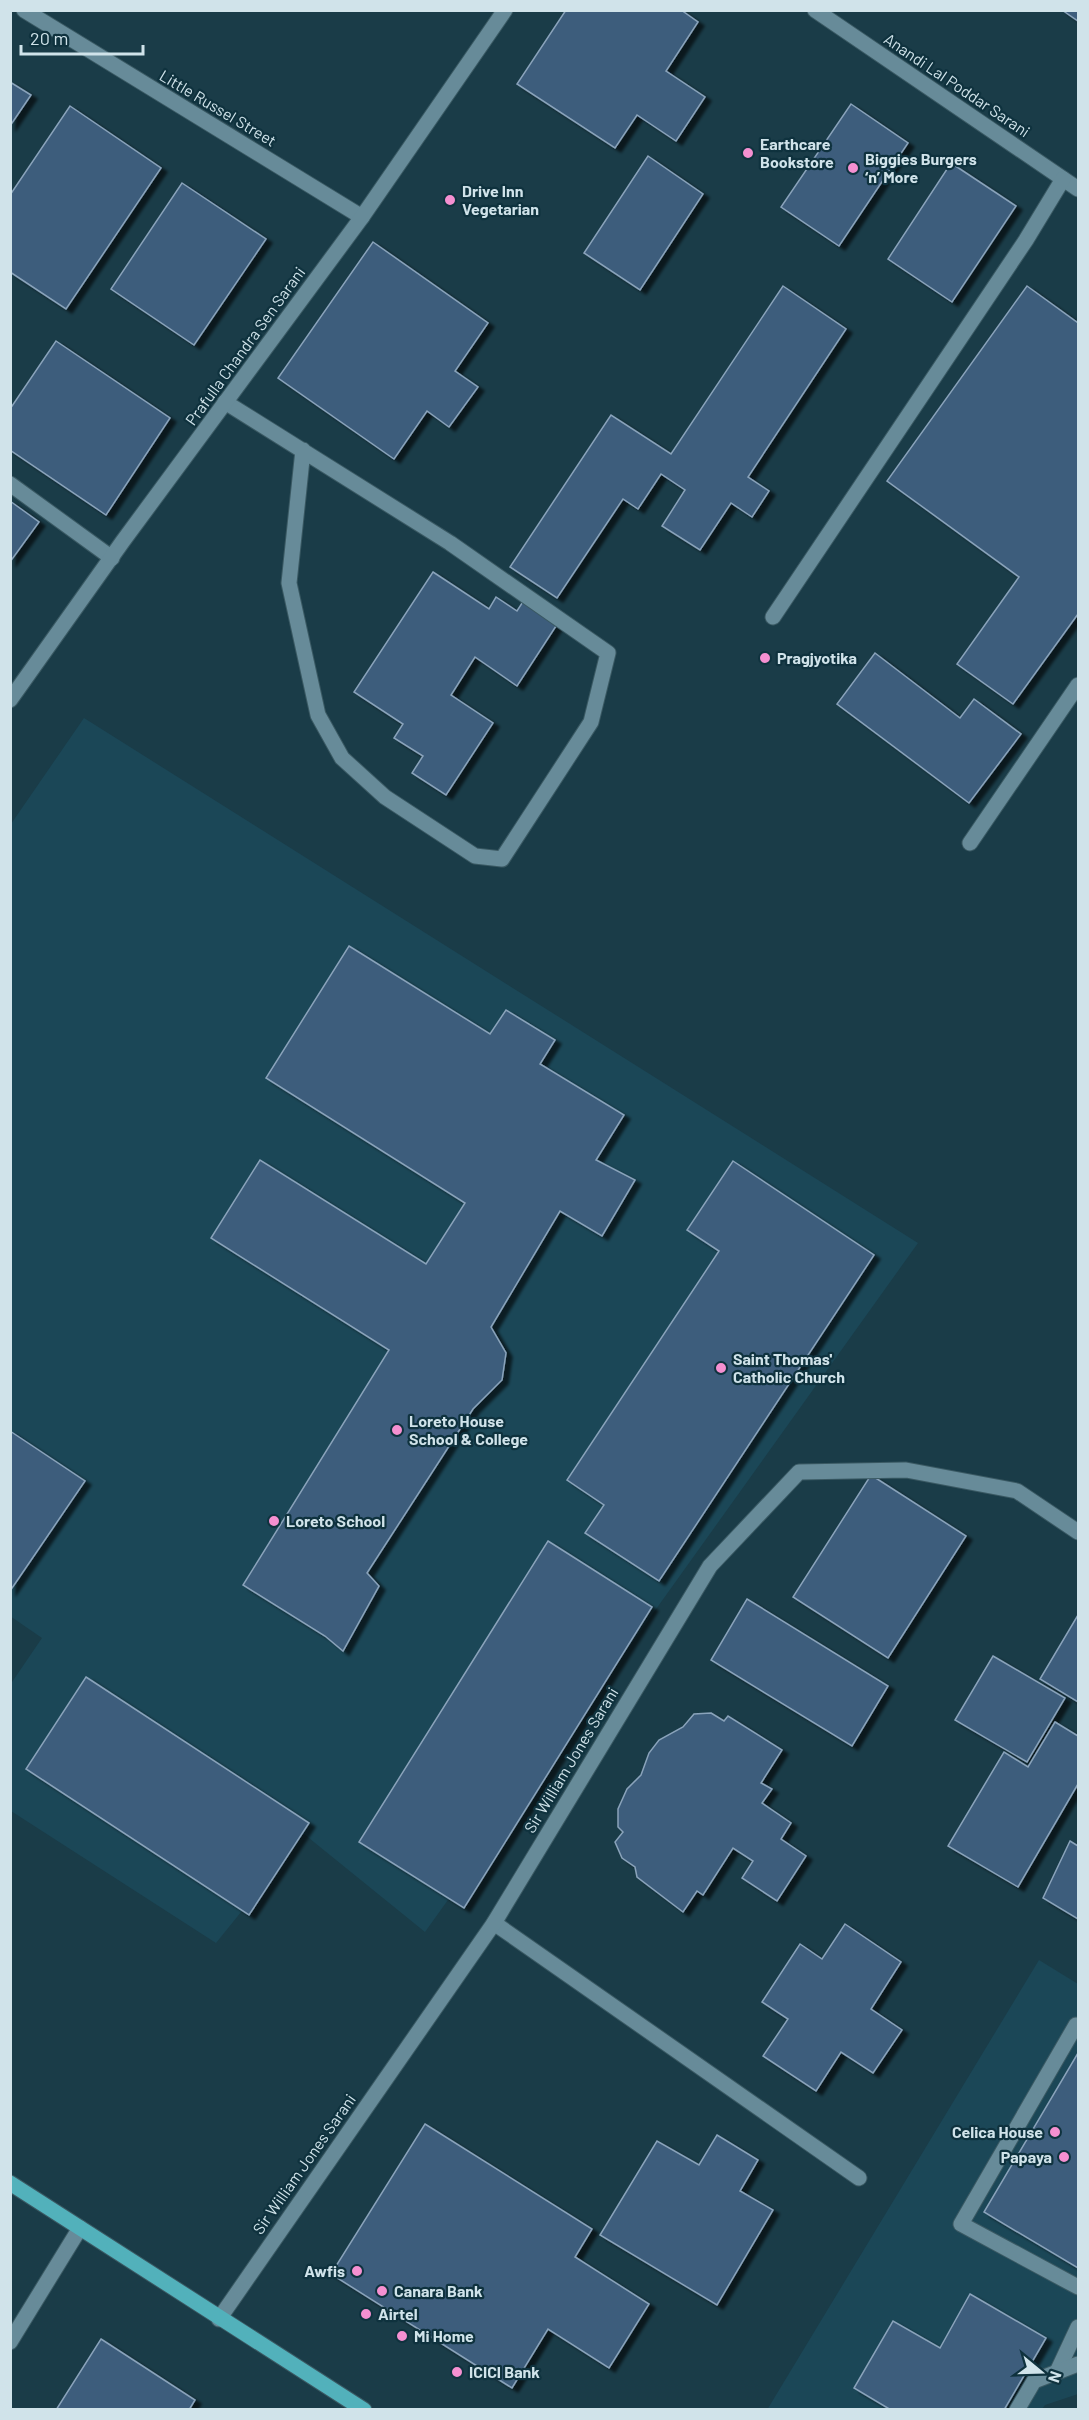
<svg xmlns="http://www.w3.org/2000/svg" width="1089" height="2420" font-family="Barlow,sans-serif">
	<style>
		.built { fill: #1b4757 }
		.building { fill: #3d5d7b; stroke: #8aa3bb; stroke-width: 1.5; filter: url(#shadow) }
		.lines { fill: none; stroke-linecap: round; stroke-linejoin: round }
		.minor-casing { stroke: #3a5963; stroke-width: 17 }
		.major-casing { stroke: #3a5963; stroke-width: 17 }
		.minor { stroke: #678b99; stroke-width: 15 }
		.major { stroke: #52b1bb; stroke-width: 15 }
		.poi-dot { fill: #f590d1; stroke: #0f323e; stroke-width: 2 }
		.labels { text-anchor: middle; stroke-width: 4.5; stroke-linejoin: round; paint-order: stroke }
		.street-label { font-size: 16px; fill: #d0e3ea; stroke: #0f323e }
		.poi-label { font-size: 16px; font-weight: bold; fill: #d0e3ea; stroke: #0f323e; text-anchor: start }
	</style>
	<defs>
		<filter id="shadow"><feDropShadow dx="6" dy="4" stdDeviation="1.5" flood-color="#0009"/></filter>
	</defs>
	<rect width="100%" height="100%" fill="#1a3c48"/>
	<g class="built">
		<path d="M84,718L918,1243L425,1932L304,1834L216,1943L11,1811L10,1685L42,1638L10,1616L11,824Z"/>
		<path d="M1039,1960L1078,1984V2394L1045,2405L1042,2409L767,2410Z"/>
	</g>
	<g class="building">
		<path d="M566,10H681L698,22L666,71L705,97L676,141L637,115L615,148L517,84Z"/>
		<path d="M1062,10H1078V21Z"/>
		<path d="M10,82L31,95L10,126Z"/>
		<path d="M851,104L908,143L839,246L781,207Z"/>
		<path d="M70,106L161,168L66,309L10,272V195Z"/>
		<path d="M648,156L703,194L640,290L584,253Z"/>
		<path d="M951,163L1016,206L952,302L888,259Z"/>
		<path d="M182,183L266,239L194,345L111,289Z"/>
		<path d="M373,242L488,323L455,371L478,387L449,427L427,411L394,459L278,378Z"/>
		<path d="M783,286L846,329L748,477L769,491L752,517L731,503L700,550L662,526L685,490L661,474L638,509L623,499L557,598L510,567L611,415L671,454Z"/>
		<path d="M1027,286L1078,323V614L1013,704L957,664L1019,577L887,481Z"/>
		<path d="M56,341L170,418L106,515L10,450V409Z"/>
		<path d="M10,501L39,522L10,562Z"/>
		<path d="M433,572L489,609L496,597L517,611L524,600L558,623L517,686L475,657L451,695L493,723L446,795L412,773L423,756L394,738L403,724L354,692Z"/>
		<path d="M875,653L960,718L974,699L1021,734L969,803L837,704Z"/>
		<path d="M349,946L490,1034L506,1010L555,1040L540,1064L624,1115L596,1160L635,1180L602,1236L560,1211L491,1327L506,1353L502,1380L473,1409L367,1573L379,1586L343,1651L325,1636L243,1585L389,1350L211,1238L260,1160L426,1264L465,1203L266,1078Z"/>
		<path d="M733,1161L874,1255L659,1581L585,1533L604,1505L567,1480L719,1251L687,1230Z"/>
		<path d="M10,1431L85,1481L10,1591Z"/>
		<path d="M871,1475L966,1536L888,1658L793,1597Z"/>
		<path d="M548,1541L652,1607L464,1908L359,1842Z"/>
		<path d="M747,1599L888,1686L852,1746L711,1660Z"/>
		<path d="M1078,1615V1702L1040,1679Z"/>
		<path d="M993,1656L1065,1698L1027,1762L955,1720Z"/>
		<path d="M86,1677L309,1823L249,1915L26,1769Z"/>
		<path d="M711,1713L724,1721L728,1716L782,1750L761,1783L772,1789L762,1803L791,1823L781,1839L806,1856L777,1901L742,1878L753,1861L733,1848L703,1895L697,1891L683,1912L637,1877L635,1867L622,1858L615,1842L623,1832L618,1827V1809L627,1789L641,1775L649,1753L659,1740L683,1727L694,1714Z"/>
		<path d="M1055,1722L1078,1736V1784L1018,1887L948,1846L1004,1752L1028,1767Z"/>
		<path d="M1070,1841L1078,1846V1919L1043,1898Z"/>
		<path d="M845,1924L901,1962L871,2009L902,2030L873,2073L841,2052L816,2091L763,2056L788,2019L762,2002L800,1944L822,1959Z"/>
		<path d="M1078,2053V2268L984,2212Z"/>
		<path d="M425,2124L592,2229L575,2257L649,2304L609,2368L548,2329L512,2388L331,2274Z"/>
		<path d="M717,2135L758,2160L740,2191L773,2210L717,2305L600,2235L657,2141L699,2165Z"/>
		<path d="M970,2294L1046,2338L1004,2410H891L854,2388L893,2321L940,2348Z"/>
		<path d="M101,2339L195,2400L189,2410H56Z"/>
	</g>
	<g class="lines">
		<defs>
			<g id="minor">
				<path d="M24,10L362,217"/>
				<path d="M815,10L1078,189"/>
				<path d="M225,402L450,543L608,653L591,722L502,859L475,856L385,797L342,758L318,715L289,583L303,450"/>
				<path d="M10,484L112,558"/>
				<path d="M773,617L1026,240L1063,179"/>
				<path d="M10,700L123,541L362,217L505,10"/>
				<path d="M970,843L1078,685"/>
				<path d="M494,1923L859,2178"/>
				<path d="M1078,2027L1076,2025L961,2224L1078,2287"/>
				<path d="M219,2319L494,1923L710,1566L799,1472L906,1470L1017,1491L1078,1532"/>
				<path d="M10,2342L80,2228"/>
				<path d="M1057,2372L1078,2327"/>
				<path d="M1017,2410L1034,2381L1078,2364"/>
			</g>
			<path id="major" d="M10,2183L364,2410"/>
		</defs>
		<use href="#minor" class="minor-casing"/>
		<use href="#major" class="major-casing"/>
		<use href="#minor" class="minor"/>
		<use href="#major" class="major"/>
	</g>
	<g class="poi-dot">
		<circle cx="748" cy="153" r="6"/>
		<circle cx="853" cy="168" r="6"/>
		<circle cx="450" cy="200" r="6"/>
		<circle cx="765" cy="658" r="6"/>
		<circle cx="721" cy="1368" r="6"/>
		<circle cx="397" cy="1430" r="6"/>
		<circle cx="274" cy="1521" r="6"/>
		<circle cx="1055" cy="2132" r="6"/>
		<circle cx="1064" cy="2157" r="6"/>
		<circle cx="357" cy="2271" r="6"/>
		<circle cx="382" cy="2291" r="6"/>
		<circle cx="366" cy="2314" r="6"/>
		<circle cx="402" cy="2336" r="6"/>
		<circle cx="457" cy="2372" r="6"/>
	</g>
	<g class="labels">
		<g class="street-label">
			<text transform="translate(957 85) rotate(34)" y="6">Anandi Lal Poddar Sarani</text>
			<text transform="translate(218 108) rotate(31)" y="6">Little Russel Street</text>
			<text transform="translate(245 346) rotate(-54)" y="6">Prafulla Chandra Sen Sarani</text>
			<text transform="translate(571 1760) rotate(-59)" y="6">Sir William Jones Sarani</text>
			<text transform="translate(304 2164) rotate(-55)" y="6">Sir William Jones Sarani</text>
		</g>
		<g class="poi-label">
			<text x="760" y="150">Earthcare<tspan x="760" dy="18">Bookstore</tspan></text>
			<text x="865" y="165">Biggies Burgers<tspan x="865" dy="18">‘n’ More</tspan></text>
			<text x="462" y="197">Drive Inn<tspan x="462" dy="18">Vegetarian</tspan></text>
			<text x="777" y="664">Pragjyotika</text>
			<text x="733" y="1365">Saint Thomas'<tspan x="733" dy="18">Catholic Church</tspan></text>
			<text x="409" y="1427">Loreto House<tspan x="409" dy="18">School &amp; College</tspan></text>
			<text x="286" y="1527">Loreto School</text>
			<text x="1043" y="2138" text-anchor="end">Celica House</text>
			<text x="1052" y="2163" text-anchor="end">Papaya</text>
			<text x="345" y="2277" text-anchor="end">Awfis</text>
			<text x="394" y="2297">Canara Bank</text>
			<text x="378" y="2320">Airtel</text>
			<text x="414" y="2342">Mi Home</text>
			<text x="469" y="2378">ICICI Bank</text>
		</g>
	</g>
	<rect width="1089" height="2420" fill="none" stroke="#d0e3ea" stroke-width="24"/>
	<g transform="translate(1041 2372) rotate(109)" stroke="#0f323e" stroke-width="4.5" paint-order="stroke">
	<path d="M0-4.5L10 22L0 15L-10 22Z" fill="#d0e3ea"/>
	<text y="-9" font-size="16" font-weight="bold" text-anchor="middle" fill="#d0e3ea">N</text>
	</g>
	<path d="M21 45v9h122v-9" fill="none" stroke="#d0e3ea" stroke-width="3"/>
	<text x="30" y="45" font-size="18" fill="#d0e3ea" stroke="#0f323e" stroke-width="4.5" paint-order="stroke">20 m</text>
</svg>
